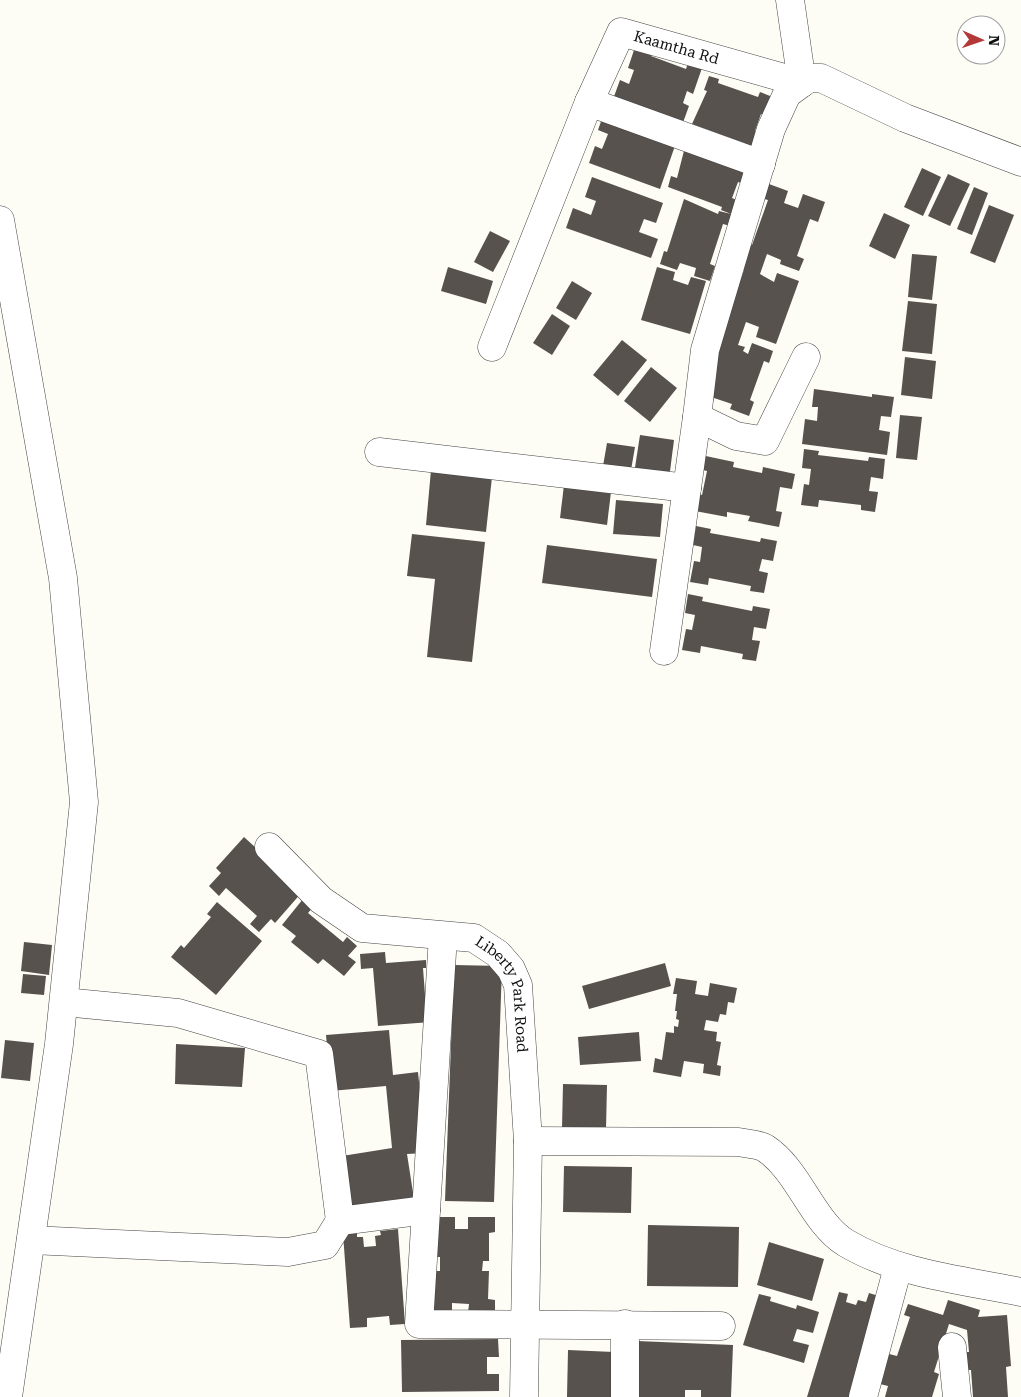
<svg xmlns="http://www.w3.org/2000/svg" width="1021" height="1397" font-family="'Roboto Serif',serif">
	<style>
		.building { fill: #58524e }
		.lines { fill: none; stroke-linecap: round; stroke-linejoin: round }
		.minor-casing { stroke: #434343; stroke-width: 29 }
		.minor { stroke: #fff; stroke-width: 28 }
		.labels { text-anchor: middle; stroke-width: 5; stroke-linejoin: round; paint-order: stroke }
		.street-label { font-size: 15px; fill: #101010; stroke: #fff }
	</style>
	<rect width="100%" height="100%" fill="#fefdf5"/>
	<g class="building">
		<path d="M635,47L652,53L651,56L686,69L688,63L702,68L693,94L687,91L683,103L689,106L681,128L612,102L620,80L629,84L634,70L628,68Z"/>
		<path d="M709,76L719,79L718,83L758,97L760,92L775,98L768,117L761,114L755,131L762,133L756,151L742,146L744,143L692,124L707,91L704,90Z"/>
		<path d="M604,113L677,140L660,189L589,163L595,146L602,149L608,134L598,130Z"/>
		<path d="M686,143L752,165L746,185L738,182L732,198L739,201L730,226L723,224L710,264L715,266L710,281L694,276L696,268L680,263L677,270L660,264L664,251L667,252L684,199L718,214L719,211L731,214L721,210L722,207L668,187L671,176L677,178Z"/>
		<path d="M922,168L941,177L923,216L904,207Z"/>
		<path d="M948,174L970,184L950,226L928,216Z"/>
		<path d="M592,177L663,203L656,223L644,219L639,232L658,239L651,258L566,228L573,208L591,215L596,201L585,197Z"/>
		<path d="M769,184L788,191L784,203L798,208L803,194L825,202L818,222L810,219L797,256L804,259L799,271L780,264L781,260L767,254L760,274L774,282L777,273L799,281L776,344L756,337L759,327L746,322L738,345L745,347L743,351L748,354L752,343L773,351L769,363L764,361L750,400L754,402L749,416L730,409L732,404L714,398L713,402L704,399L727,317L744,270L737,268L746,243L752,245L768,200L764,199Z"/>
		<path d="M974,187L988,193L972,235L957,229Z"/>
		<path d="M989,205L1014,215L995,263L970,253Z"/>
		<path d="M884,213L910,225L895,259L869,246Z"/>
		<path d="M490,231L510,241L493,272L474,262Z"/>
		<path d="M912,254L937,256L932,300L908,297Z"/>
		<path d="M448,267L493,281L486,304L441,291Z"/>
		<path d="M657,267L675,272L673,280L688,285L691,277L706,281L690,334L641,320Z"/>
		<path d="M572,281L592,293L576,320L556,308Z"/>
		<path d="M908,301L937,304L932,354L902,351Z"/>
		<path d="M552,314L570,326L552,355L533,343Z"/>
		<path d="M622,340L647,360L618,396L593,375Z"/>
		<path d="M905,357L936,361L932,399L901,395Z"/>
		<path d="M651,367L677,388L650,422L624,401Z"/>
		<path d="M814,389L872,397V394L894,397L891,417L881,416L879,430L890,432L887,455L802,444L805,419L817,421L818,407H812Z"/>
		<path d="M900,415L922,417L917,460L896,458Z"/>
		<path d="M640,435L674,440L669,479L634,474Z"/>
		<path d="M607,443L635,447L631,470L603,466Z"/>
		<path d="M804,449L819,451L818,455L868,461L869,457L885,459L883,479L871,477L869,491L878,492L875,512L861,510V505L819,500L818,507L801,505L804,484L809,485L811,469L802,468Z"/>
		<path d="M701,455L734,462L733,467L762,473L763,467L795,474L792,489L780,487L776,511L782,512L779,527L748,521L750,516L727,512V517L695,511L699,494L702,495L707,471L698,469Z"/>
		<path d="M431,470L492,477L486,532L426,525Z"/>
		<path d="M564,485L611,492L607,525L560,518Z"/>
		<path d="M616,500L663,504L660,537L613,534Z"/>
		<path d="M696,526L711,529L710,533L760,542L761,538L777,541L773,561L762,559L759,571L768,573L764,593L750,591L751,586L709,578L708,585L690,582L694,561L700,562L702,547L693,545Z"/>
		<path d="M412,534L485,542L472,662L427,657L435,579L407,576Z"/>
		<path d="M547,545L657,559L652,597L542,583Z"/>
		<path d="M688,594L703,597L702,601L752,611L753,606L770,609L766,629L754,627L752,640L760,641L756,661L742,659L743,654L701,646L700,653L682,650L686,629L692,630L695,615L685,613Z"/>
		<path d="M244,837L303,891L275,923L271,919L259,932L250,924L257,916L226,888L219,896L209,886L221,873L216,868Z"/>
		<path d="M303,899L313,907L308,913L343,942L347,937L357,946L348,956L356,962L344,976L323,959L318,964L291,942L296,936L282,925Z"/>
		<path d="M217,902L262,941L216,995L171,957L181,945L184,948L211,917L207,914Z"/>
		<path d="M24,942L52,945L49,975L21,971Z"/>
		<path d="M385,952L386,963L426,960V968H423L426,1008L431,1022L378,1026L373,968L361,969L360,954Z"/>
		<path d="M665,963L671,986L589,1009L582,986Z"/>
		<path d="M454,965L502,966L494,1202L445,1201Z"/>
		<path d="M23,974L46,976L44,995L21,993Z"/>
		<path d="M676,978L697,981L695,994L708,996L710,983L737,988L734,1003L728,1002L726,1015L720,1014L718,1022L706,1020L704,1030L717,1032L716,1041L721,1042L717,1065L721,1066L720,1076L703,1073L704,1064L684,1061L681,1077L653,1072L655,1058L662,1060L666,1032L674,1033V1026L678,1027L679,1020L676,1019L677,1011H675L677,994H673Z"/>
		<path d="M389,1030L393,1075L418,1072L426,1153L407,1154L414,1199L351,1209L342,1156L392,1148L386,1086L331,1091L326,1035Z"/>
		<path d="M639,1032L641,1061L580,1065L578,1037Z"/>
		<path d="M5,1040L34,1043L30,1081L1,1078Z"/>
		<path d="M176,1044L245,1048L242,1087L175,1084Z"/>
		<path d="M563,1084L607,1085L606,1129L562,1128Z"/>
		<path d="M564,1166L632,1167L631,1213L563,1212Z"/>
		<path d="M428,1217H455V1229H468V1217H495V1232L489,1233V1261H483L482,1271H489L488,1299L495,1300V1313H468L469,1304L452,1303V1313H425L432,1271H440V1257H432Z"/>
		<path d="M648,1225L739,1227L738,1287L647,1286Z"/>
		<path d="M398,1229L405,1324L390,1325L389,1316L367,1318V1327L350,1328L343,1234L357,1232V1237H363L364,1247L376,1246L375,1236L381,1235L380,1231Z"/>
		<path d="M769,1242L824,1259L812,1301L757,1285Z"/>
		<path d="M839,1292L848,1294L846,1302L856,1305L858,1300L866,1302L869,1293L882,1297L852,1397H807Z"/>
		<path d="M759,1294L771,1297L770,1301L796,1309L797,1305L819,1312L813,1333L797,1329L793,1341L809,1345L804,1363L743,1345Z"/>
		<path d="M948,1300L980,1310L978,1317L1007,1315L1011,1366L1006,1367L1008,1397H973L971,1370H963L961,1352H969L967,1330L949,1324L934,1372L939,1374L932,1397H885L888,1386L880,1384L889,1354L897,1356L910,1317L904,1315L908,1304L943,1315Z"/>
		<path d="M498,1339L499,1357H487V1374H499V1391L402,1392L401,1340Z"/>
		<path d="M637,1341L733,1345L731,1397H701V1390H685V1397H635Z"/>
		<path d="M568,1350L614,1352L613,1397H567Z"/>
	</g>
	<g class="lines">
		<defs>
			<g id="minor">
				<path d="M790,0L802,83L787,94L771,129L705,350L697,417L736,436L765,441L806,357"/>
				<path d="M589,102L761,164"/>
				<path d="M0,220L63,578L84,802L59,1044L8,1397"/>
				<path id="s1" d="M492,347L589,102L621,32L802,83L809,78H821L905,118L1021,162"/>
				<path d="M379,452L687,488"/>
				<path d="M664,651L697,417"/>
				<path id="s2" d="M269,847L321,900L362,928L474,938L498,954L511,969L518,985L528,1141L524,1397"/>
				<path d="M443,936L419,1324L721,1326"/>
				<path d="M64,1002L178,1013L319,1054L340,1221L426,1210"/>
				<path d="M528,1141L739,1142C747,1144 758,1144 765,1148C799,1170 812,1222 846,1243C898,1274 963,1280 1021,1292"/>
				<path d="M31,1240L288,1252L325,1245L340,1221"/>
				<path d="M952,1347L957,1397"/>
				<path d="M625,1397V1324"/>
				<path d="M863,1397L898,1267"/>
			</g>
		</defs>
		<use href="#minor" class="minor-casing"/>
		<use href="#minor" class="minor"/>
	</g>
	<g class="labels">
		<g class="street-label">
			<text dy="5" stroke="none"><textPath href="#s1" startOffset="398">Kaamtha Rd</textPath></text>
			<text dy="5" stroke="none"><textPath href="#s2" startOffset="305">Liberty Park Road</textPath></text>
		</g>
	</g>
	<g transform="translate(981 40) rotate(92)"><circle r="24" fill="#ffffff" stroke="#9f9f9f"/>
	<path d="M0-4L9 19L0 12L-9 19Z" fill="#b23937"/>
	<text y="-8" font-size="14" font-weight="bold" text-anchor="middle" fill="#101010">N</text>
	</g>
</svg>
